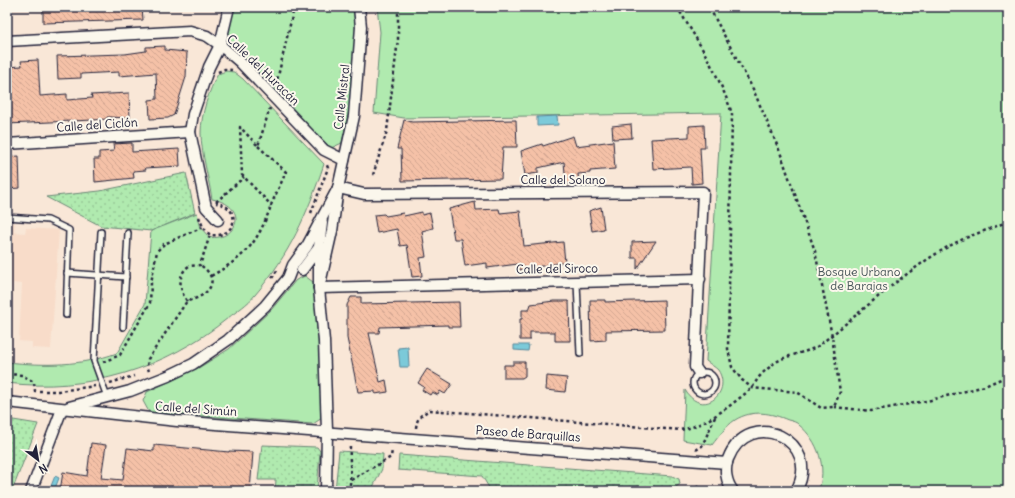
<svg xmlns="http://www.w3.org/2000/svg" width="1015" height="498" font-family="Delius,sans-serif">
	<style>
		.built { fill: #f8dcc9 }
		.grass { fill: url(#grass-dots); stroke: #698675 }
		.park { fill: #b0eaaf; stroke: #698675 }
		.water { fill: #7ccad9; stroke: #58879a }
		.building { fill: url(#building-back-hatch); stroke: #22223b }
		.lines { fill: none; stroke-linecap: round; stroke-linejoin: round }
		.service-casing { stroke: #22223b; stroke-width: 8 }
		.minor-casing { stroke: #22223b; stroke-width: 13 }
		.path { stroke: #22223b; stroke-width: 2.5; stroke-dasharray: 3 3; stroke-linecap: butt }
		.service { stroke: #fbf7ec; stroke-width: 5 }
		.minor { stroke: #fbf7ec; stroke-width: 10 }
		.labels { text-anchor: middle; stroke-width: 4; stroke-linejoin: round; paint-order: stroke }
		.street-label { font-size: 12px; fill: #22223b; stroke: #fbf7ec }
		.park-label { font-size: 12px; fill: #465458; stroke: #fbf7ec }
	</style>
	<defs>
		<pattern id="grass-dots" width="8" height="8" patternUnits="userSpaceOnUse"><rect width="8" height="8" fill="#b0eaaf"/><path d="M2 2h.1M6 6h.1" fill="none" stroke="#97c897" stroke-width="1.8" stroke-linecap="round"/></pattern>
		<pattern id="building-back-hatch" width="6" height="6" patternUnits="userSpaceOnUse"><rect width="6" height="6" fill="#f5c1a7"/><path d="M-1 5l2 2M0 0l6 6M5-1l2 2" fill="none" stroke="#d2a691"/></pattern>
	</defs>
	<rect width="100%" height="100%" fill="#f9e7d7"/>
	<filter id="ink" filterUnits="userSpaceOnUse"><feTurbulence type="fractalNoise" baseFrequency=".025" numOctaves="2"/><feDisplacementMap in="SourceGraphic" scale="8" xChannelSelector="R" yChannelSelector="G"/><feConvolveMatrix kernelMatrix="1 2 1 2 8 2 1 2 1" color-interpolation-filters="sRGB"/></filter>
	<g filter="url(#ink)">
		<path class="built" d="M7,222L15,223L14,232L25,233L26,228L59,230L51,349L32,348V342L19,341L22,284L13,283L10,339H7Z"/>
		<g class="grass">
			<path d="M186,173L195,213L151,231L101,226L46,197L100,191Z"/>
			<path d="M7,419L38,424L12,491H7Z"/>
			<path d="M262,445L317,447L320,451L317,491H275L276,480H258Z"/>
			<path d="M339,451L383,454L382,469L371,491H335Z"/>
			<path d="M399,455L672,476L679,479L680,484L671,491H491L482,476L398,470Z"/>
		</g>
		<g class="park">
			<path d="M227,7H353C360,52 352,100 342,143L331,148L220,45Z"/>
			<path d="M377,7H1008V491H818C828,469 818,440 799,425C797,422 792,421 788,420C771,413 753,409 735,420C726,426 719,436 712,445L683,440L685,390C702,419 733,393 718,370C715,367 710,364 706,361L721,113L404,118L374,113L380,32Z"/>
			<path d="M226,71L234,72L243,79L324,164C307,215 290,254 255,295C248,304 237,311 228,318C165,369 87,393 7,383V362C45,366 81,366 117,353L145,304L151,231L197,213L201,228L209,237C237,242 251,206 212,199C209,179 201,153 201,133C201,114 209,90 218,74Z"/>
			<path d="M305,276L313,282L320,362L322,418L313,424L149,412L143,401L147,392L200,367L229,349L271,310L296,280Z"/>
		</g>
		<g class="water">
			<path d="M557,116L558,125L537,126V117Z"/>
			<path d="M514,345H529L528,351L514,350Z"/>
			<path d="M408,347L409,367H400L398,348Z"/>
			<path d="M55,476L59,478L54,491H49Z"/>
		</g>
		<g class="building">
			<path d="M43,7H142L143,20L43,23Z"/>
			<path d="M165,46V50L187,52L186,77L174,115L168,118L150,119L149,100L157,99L156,73L119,76V72L81,74V78L58,79L57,56L125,54L146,51V47Z"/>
			<path d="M38,60L40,96L67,94V100L92,98L91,95L129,93L130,118L107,117V119L93,120L7,124V67L22,66L21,61Z"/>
			<path d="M404,120L412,122L516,120L517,147H503L501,179L402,181L401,149H397Z"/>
			<path d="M631,124L632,138L613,139L612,126Z"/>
			<path d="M704,125L705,148H700L702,183L692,184L691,167L653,169L651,139L689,137V126Z"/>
			<path d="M573,136L576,146L613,141L615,169L590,171V173L578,174L579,184H566L564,162L538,168V173L525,175L521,151L542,144L543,146Z"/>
			<path d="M132,143V152L179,149L180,166L145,168L146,170L133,171L134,178L95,182L94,159H99V152L114,151L113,144Z"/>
			<path d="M19,156L20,188L7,189V157Z"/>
			<path d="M475,202L476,210L499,209L500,213L520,211L524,246L563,242L565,262L519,270L518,264L487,268V263L465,266L461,239H454L449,209Z"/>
			<path d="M601,207L604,229L592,231L589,211Z"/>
			<path d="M422,212V215L430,213L433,228L422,231L426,257L420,258L422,276L412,277L407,245L400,246L397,229L377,233L374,215L384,214L386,216L403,213L404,216Z"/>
			<path d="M656,241L637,269V258H632V242Z"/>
			<path d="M351,297H361V304L459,302L460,327H448V325L380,327L379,333H369L380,382L386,380L388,392L375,394V391L358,392L347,338V305Z"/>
			<path d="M590,300H605V302L664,300L665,330L606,331V340L591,341Z"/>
			<path d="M554,301H569L570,341H555V332H530V340H520V319H522V310H529L531,304Z"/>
			<path d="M513,362H525V376L522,378H504V365H513Z"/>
			<path d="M427,369L452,384L445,394L440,391L438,395L432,392L430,395L422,390L424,387L418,383Z"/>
			<path d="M547,376L567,378L565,392L546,390Z"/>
			<path d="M91,443L106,445L101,478L123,480L127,448L154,451V445L229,452V451L253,452L250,491H60L63,472L87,476Z"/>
		</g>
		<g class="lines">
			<defs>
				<g id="service">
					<path d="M7,217L48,220L69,230L66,315"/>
					<path d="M101,232L94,361L107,397"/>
					<path d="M67,273L126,277"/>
					<path d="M577,282L580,354"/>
					<path d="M123,327L128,233"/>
					<circle cx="704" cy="383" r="11"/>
				</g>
				<g id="minor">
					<path d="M7,41L190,31L207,36L220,45L240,62L324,150L344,160"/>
					<path d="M7,144L190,132"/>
					<path d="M338,188L364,194L703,192L695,367L699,373"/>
					<path d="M218,220L206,207L190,132L193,114L209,67L220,45L229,7"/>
					<path d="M322,223L319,247V288L324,341L327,431L326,491"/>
					<path d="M302,270L320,246"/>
					<path d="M319,288L700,279"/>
					<path d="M319,288L332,231L338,188L354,116L361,27L359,7"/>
					<path d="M7,402L177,421L727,463"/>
					<path d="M69,407L130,391L168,376L193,364L228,340L265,306L288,278L293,265L307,246L338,188"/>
					<path d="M31,491L62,409"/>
					<path d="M733,491C726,482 724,469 728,459C749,405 824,441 796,491"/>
				</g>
			</defs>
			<use href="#service" class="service-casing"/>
			<use href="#minor" class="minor-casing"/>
			<g class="path">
				<path d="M677,7C698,41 720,76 732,114L728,349L732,367L742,380L752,388L797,392L821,408L834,407L840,392L832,336L815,251L780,152L753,89L709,7"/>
				<path d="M218,72L225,69L232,70"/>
				<path d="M276,85L293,12L349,9"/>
				<path d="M258,146L286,172L271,205L242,175L240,127L258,146L270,108"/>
				<path d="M373,175L387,131L398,39V7"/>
				<path d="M216,202L244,177"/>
				<path d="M311,213L328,168L326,163"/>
				<path d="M199,217L203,227L210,235C237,239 243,207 216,203"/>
				<path d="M211,276C246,256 257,244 271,206"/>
				<path d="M272,278L278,269"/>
				<path d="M187,301C179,290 177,274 189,266L200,265L210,235"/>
				<path d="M103,362L120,355L150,303L151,283L157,251L164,244L203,227"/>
				<path d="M149,371L147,366L148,359L187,301C208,297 223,280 200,265"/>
				<path d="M7,374L22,375L34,382L35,391H59L95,386"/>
				<path d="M1005,377L1008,386"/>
				<path d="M110,383L134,376"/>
				<path d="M834,407L871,411L931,400L985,386L1005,377L1008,359"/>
				<path d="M416,428C417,418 420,415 430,410L680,430C706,426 731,405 751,389C755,385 756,380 760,376C763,372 769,368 773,364C787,354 804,354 818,346C862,312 908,267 957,242C973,234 992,229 1008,221"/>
				<path d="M696,450L702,446L716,415"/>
				<path d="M351,480L391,457L392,450"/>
				<path d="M697,486L698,488"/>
				<path d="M349,491C352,476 349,462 350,447"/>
			</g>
			<use href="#service" class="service"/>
			<use href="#minor" class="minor"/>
		</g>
	</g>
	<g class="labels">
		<g class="street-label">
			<text transform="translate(263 70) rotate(44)" y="4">Calle del Huracán</text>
			<text transform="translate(342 97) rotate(-84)" y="4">Calle Mistral</text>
			<text transform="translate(97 125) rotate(-4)" y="4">Calle del Ciclón</text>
			<text x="563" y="184">Calle del Solano</text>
			<text transform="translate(557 269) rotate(-1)" y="4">Calle del Siroco</text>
			<text transform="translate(196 409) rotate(4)" y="4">Calle del Simún</text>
			<text transform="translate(528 434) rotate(4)" y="4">Paseo de Barquillas</text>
		</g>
		<g class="park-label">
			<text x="859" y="276">Bosque Urbano<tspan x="859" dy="14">de Barajas</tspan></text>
		</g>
	</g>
	<rect width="1015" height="498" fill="none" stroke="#fbf7ec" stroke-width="24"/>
	<rect x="12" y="12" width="991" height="474" fill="none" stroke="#22223b" stroke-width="1.5" filter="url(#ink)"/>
	<g transform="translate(38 460) rotate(149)" stroke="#fbf7ec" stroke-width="3" paint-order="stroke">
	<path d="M0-3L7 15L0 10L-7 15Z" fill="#22223b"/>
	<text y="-6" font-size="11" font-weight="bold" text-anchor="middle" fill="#22223b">N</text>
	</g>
</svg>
